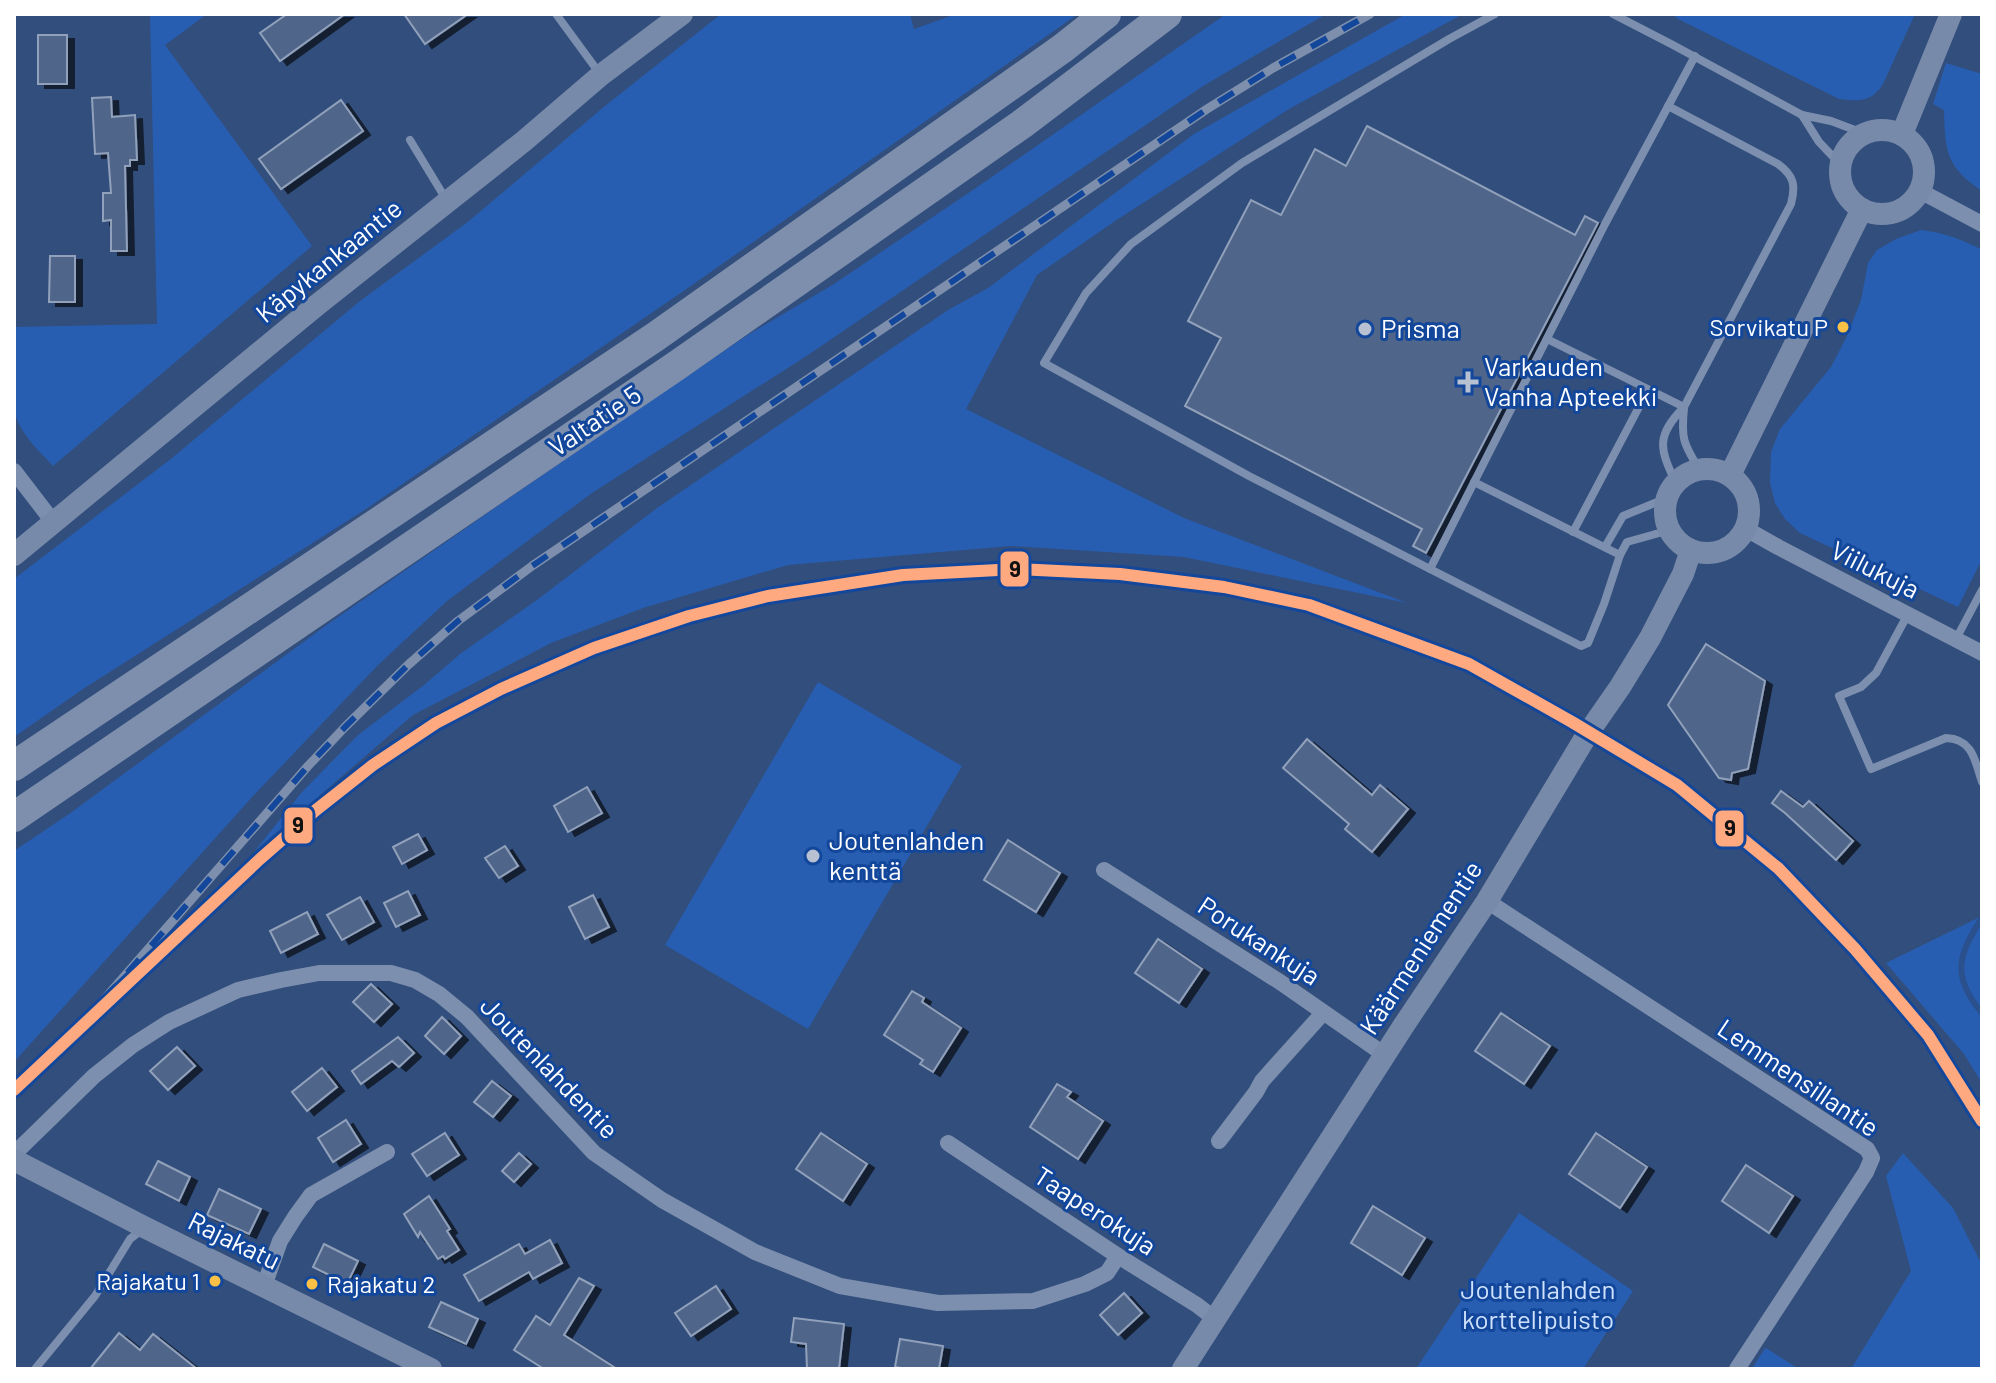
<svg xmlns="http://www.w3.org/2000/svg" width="1996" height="1383" font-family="Barlow,sans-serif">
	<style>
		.green { fill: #285eb1 }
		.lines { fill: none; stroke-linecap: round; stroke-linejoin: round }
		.stream { stroke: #2a508d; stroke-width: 6 }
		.building { fill: #50668a; stroke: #91a1bb; stroke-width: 2; filter: url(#shadow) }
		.lane { stroke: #7d8fae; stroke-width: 8 }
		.street { stroke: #7d8fae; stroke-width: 16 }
		.secondary { stroke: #788aaa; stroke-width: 22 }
		.highway { stroke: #7d8fac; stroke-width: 30 }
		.rail-casing { stroke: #7d8fac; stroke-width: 9 }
		.rail { stroke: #13479b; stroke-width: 6; stroke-dasharray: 18; stroke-linecap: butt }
		.rail-1-casing { stroke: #13479b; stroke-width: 18 }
		.rail-1 { stroke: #ffa980; stroke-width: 12 }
		.bus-dot { fill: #fbc046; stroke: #13479b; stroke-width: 3 }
		.poi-dot { fill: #b7c1d1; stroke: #13479b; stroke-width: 3 }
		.labels { text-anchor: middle; stroke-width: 6; stroke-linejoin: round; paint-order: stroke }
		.bus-label { font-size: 24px; fill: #fff; stroke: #13479b; text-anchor: end }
		.street-label { font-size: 26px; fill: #fff; stroke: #13479b }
		.poi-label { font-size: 26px; fill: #fff; stroke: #13479b; text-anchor: start }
		.park-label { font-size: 26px; fill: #cfe2fd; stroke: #13479b }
		.line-badge { stroke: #13479b; stroke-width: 3 }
		.pale-badge-label { font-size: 22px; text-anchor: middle; font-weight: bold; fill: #111 }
	</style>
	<defs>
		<filter id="shadow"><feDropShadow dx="7" dy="4" stdDeviation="0" flood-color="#0009"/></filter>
	</defs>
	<rect width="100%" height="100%" fill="#324e7c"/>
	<g class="green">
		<path d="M150,14H207L165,45L312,246L53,466C40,452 26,439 18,422C9,401 14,351 14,327L157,324Z"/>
		<path d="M721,14H910L914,29L956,14H1078L685,290L366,509L83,689L14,737V579L172,458L360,301L469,221L605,106Z"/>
		<path d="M1226,14H1326L1203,86L808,355L592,493L447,601L378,665L253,796L14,1062V851L69,814L328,624L541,476L746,336L834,284L986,181Z"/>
		<path d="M1406,14H1463L1289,109L1115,221L1037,275L966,409L1184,518L1407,603L1184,557L1011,546L788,565L643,608L551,643L413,715L254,852L302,792L358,735L424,685L460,654L541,597L657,508L948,310L988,288L1194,134Z"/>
		<path d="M1673,14H1915L1883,84C1871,103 1859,101 1839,99L1678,19Z"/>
		<path d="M1946,63L1982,74V191C1946,167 1945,151 1944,110L1933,104Z"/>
		<path d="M1921,230C1944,233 1962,239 1982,250V559L1958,607L1800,533L1785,519L1775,503L1770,483L1771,452L1780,429L1831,367L1847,336L1861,300L1868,263L1877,250L1896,239Z"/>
		<path d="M818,682L962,766L808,1029L665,945Z"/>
		<path d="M1982,916V1083L1964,1054L1886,963Z"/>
		<path d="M1903,1153L1953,1208L1982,1265V1369H1851L1911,1271L1886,1176Z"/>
		<path d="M1519,1213L1633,1291L1583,1369H1416Z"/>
		<path d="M1765,1348H1766L1799,1369H1752Z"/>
	</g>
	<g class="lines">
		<path class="stream" d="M1982,918C1958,955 1951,976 1982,1013"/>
	</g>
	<g class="building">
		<path d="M287,14H345L280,61L260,33Z"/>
		<path d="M404,14H468L425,44Z"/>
		<rect x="38" y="35" width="29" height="49"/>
		<path d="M111,97L112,117L135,115L137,160H130V166H125L127,251H111V220L103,221V193H111L108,153L95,154L92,98Z"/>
		<path d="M341,100L363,131L281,189L259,159Z"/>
		<path d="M1367,126L1575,235L1585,216L1598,223L1426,553L1413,546L1422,529L1185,406L1221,338L1188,321L1251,200L1281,215L1315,149L1346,166Z"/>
		<path d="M50,256H75V302H49Z"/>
		<path d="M1706,644L1765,681L1748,769L1732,773L1731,780L1719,778L1668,705Z"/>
		<path d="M1307,739L1372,795L1380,785L1408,809L1372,852L1345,829L1349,824L1283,768Z"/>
		<path d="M587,787L602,813L568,832L554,806Z"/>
		<path d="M1781,791L1803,807L1809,801L1853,841L1836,860L1785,813L1772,803Z"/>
		<path d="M418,834L427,850L402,864L393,847Z"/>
		<path d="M1008,840L1060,873L1036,912L984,880Z"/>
		<path d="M505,846L518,866L499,878L485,858Z"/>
		<path d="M408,891L420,915L396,927L384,903Z"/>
		<path d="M593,895L609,927L585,939L569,907Z"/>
		<path d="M360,897L374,922L342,940L327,915Z"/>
		<path d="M307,912L318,934L281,953L270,931Z"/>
		<path d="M1158,939L1202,969L1179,1003L1135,973Z"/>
		<path d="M371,984L392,1004L374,1022L353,1002Z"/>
		<path d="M912,991L924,998L922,1002L961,1028L933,1072L920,1064L923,1060L884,1035Z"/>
		<path d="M1501,1013L1550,1046L1524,1084L1475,1051Z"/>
		<path d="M442,1017L461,1036L444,1054L425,1036Z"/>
		<path d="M398,1037L414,1053L399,1067L392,1061L361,1084L352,1071Z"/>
		<path d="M177,1047L195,1066L168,1090L150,1071Z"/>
		<path d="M322,1068L337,1087L307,1111L292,1092Z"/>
		<path d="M492,1081L511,1096L493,1117L474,1102Z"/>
		<path d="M1057,1084L1071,1092L1067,1097L1103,1121L1078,1159L1030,1127Z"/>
		<path d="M346,1120L361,1144L333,1162L318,1138Z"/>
		<path d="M445,1133L459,1155L427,1176L412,1154Z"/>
		<path d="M821,1133L867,1164L843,1201L796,1169Z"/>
		<path d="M1596,1133L1647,1167L1620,1208L1569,1174Z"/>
		<path d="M519,1153L531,1164L514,1182L502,1171Z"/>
		<path d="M158,1161L190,1177L179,1201L146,1184Z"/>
		<path d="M1746,1165L1793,1196L1769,1233L1722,1201Z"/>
		<path d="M219,1189L261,1209L249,1234L207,1215Z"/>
		<path d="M429,1196L450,1229L447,1231L459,1250L445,1259L443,1256L438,1259L420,1232L418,1237L404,1214Z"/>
		<path d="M1373,1206L1425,1238L1402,1275L1351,1243Z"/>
		<path d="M550,1240L562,1263L533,1279L529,1272L479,1301L464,1275L519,1244L525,1254Z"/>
		<path d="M324,1244L358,1261L347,1284L313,1267Z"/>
		<path d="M579,1278L594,1286L564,1335L617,1369H544L514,1350L536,1316L550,1325Z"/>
		<path d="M716,1286L731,1309L691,1336L675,1313Z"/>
		<path d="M1124,1293L1142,1313L1118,1335L1100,1315Z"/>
		<path d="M441,1302L478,1319L466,1344L429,1327Z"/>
		<path d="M794,1318L844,1324L839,1369H807L806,1344L791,1342Z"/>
		<path d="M119,1333L140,1350L153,1334L197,1369H90Z"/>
		<path d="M900,1339L943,1346L939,1369H906L895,1367Z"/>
	</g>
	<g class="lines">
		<g class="lane">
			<path d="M556,14L600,74"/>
			<path d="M1613,14L1673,45L1802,115L1831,121L1863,133"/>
			<path d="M1668,106L1778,164C1794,176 1796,185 1791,204L1684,407C1656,436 1659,448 1676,483"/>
			<path d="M1802,115L1819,142L1840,164"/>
			<path d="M410,140L447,201"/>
			<path d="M1547,339L1684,407"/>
			<path d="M1684,408C1681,438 1683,443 1699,469"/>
			<path d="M1474,482L1620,555"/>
			<path d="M1670,530L1627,542L1620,555L1604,604L1588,643L1581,646L1430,569L1605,224L1695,56"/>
			<path d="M1573,532L1648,390"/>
			<path d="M1605,547L1623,516L1667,498"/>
			<path d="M1430,569L1249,476L1044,363L1086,293L1131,244L1242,163L1449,39L1495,14"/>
			<path d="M1908,614L1876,673L1861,687L1839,696L1871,769L1946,738C1973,739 1975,761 1982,782"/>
			<path d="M1956,639L1982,590"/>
			<path d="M35,1369L95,1296L130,1239L144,1228"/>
		</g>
		<g class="street">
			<path d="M1920,191L1982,224"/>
			<path d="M14,471L54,523"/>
			<path d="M1746,529L1778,547L1982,653"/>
			<path d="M1104,870L1280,982L1385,1055"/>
			<path d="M1487,901L1867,1149L1872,1158L1866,1172L1737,1369"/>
			<path d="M1219,1141L1256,1092L1262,1081L1323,1013"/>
			<path d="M948,1143L1118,1256L1197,1305L1215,1319"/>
			<path d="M14,1154L94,1076L133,1045L169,1022L238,990L281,980L319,973H391L415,980L439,994L467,1017L594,1153L662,1200L755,1252L840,1286L938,1303L1033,1301L1085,1284L1107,1273L1118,1256"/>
			<path d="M264,1286L280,1241L295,1217L311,1195L387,1152"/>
		</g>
		<g class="secondary">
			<circle cx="1882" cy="172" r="42"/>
			<path d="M1902,134L1951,14"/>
			<circle cx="1707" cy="511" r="42"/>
			<path d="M1730,475L1862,209"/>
			<path d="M14,555L317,305L524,141L601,75L682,14"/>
			<path d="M14,1160L144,1227L431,1369"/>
			<path d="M1183,1369L1404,1025L1487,901L1588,733L1620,687L1650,638L1683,574L1691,550"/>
		</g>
		<g class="highway">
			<path d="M14,766L655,337L1063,48L1106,14"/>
			<path d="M14,817L676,366L1022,124L1167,14"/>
		</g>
		<defs>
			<path id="rail" d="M80,1027L308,766L345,727L408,665L458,621L532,566L1207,109L1273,68L1370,14"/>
		</defs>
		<use href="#rail" class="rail-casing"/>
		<use href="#rail" class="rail"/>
		<defs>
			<path id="rail-1" d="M14,1090L260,859L316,810L373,765L436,723L501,689L594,648L689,616L768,596L903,575L1017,569L1120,574L1224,587L1309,605L1469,664L1572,722L1677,785L1778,868L1855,949L1928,1035L1982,1121"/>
		</defs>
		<use href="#rail-1" class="rail-1-casing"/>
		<use href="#rail-1" class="rail-1"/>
	</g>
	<g class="bus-dot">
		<circle cx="1843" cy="327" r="7"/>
		<circle cx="215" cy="1281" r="7"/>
		<circle cx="312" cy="1284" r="7"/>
	</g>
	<g class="poi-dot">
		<circle cx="1365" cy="329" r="8"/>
		<path d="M1464 370h8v8h8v8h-8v8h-8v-8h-8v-8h8z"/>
		<circle cx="813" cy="856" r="8"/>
	</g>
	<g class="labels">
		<g class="bus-label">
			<text x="1828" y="336">Sorvikatu P</text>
			<text x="200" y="1290">Rajakatu 1</text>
			<text x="327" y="1293" text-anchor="start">Rajakatu 2</text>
		</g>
		<g class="street-label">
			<text transform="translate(329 261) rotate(-39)" y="9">Käpykankaantie</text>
			<text transform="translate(595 421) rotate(-34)" y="9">Valtatie 5</text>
			<text transform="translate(1875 570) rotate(27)" y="9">Viilukuja</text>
			<text transform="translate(1259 941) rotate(33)" y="9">Porukankuja</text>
			<text transform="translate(1421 948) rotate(-57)" y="9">Käärmeniementie</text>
			<text transform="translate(549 1068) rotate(46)" y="9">Joutenlahdentie</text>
			<text transform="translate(1798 1078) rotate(34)" y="9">Lemmensillantie</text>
			<text transform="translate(1095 1211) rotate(33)" y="9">Taaperokuja</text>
			<text transform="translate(234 1241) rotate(26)" y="9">Rajakatu</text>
		</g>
		<g class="poi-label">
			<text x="1381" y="338">Prisma</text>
			<text x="1484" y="376">Varkauden<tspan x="1484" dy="30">Vanha Apteekki</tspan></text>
			<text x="829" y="850">Joutenlahden<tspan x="829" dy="30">kenttä</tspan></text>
		</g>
		<g class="park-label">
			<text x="1538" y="1299">Joutenlahden<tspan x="1538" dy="30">korttelipuisto</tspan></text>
		</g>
	</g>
	<g class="line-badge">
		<rect x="999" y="550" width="31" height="38" rx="8" fill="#ffa980"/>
		<rect x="283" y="806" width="31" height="39" rx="8" fill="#ffa980"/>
		<rect x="1714" y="809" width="31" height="39" rx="8" fill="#ffa980"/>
	</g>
	<g class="pale-badge-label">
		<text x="1015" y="577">9</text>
		<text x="298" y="833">9</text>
		<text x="1730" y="836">9</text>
	</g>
	<rect width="1996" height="1383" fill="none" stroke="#ffffff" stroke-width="32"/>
</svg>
